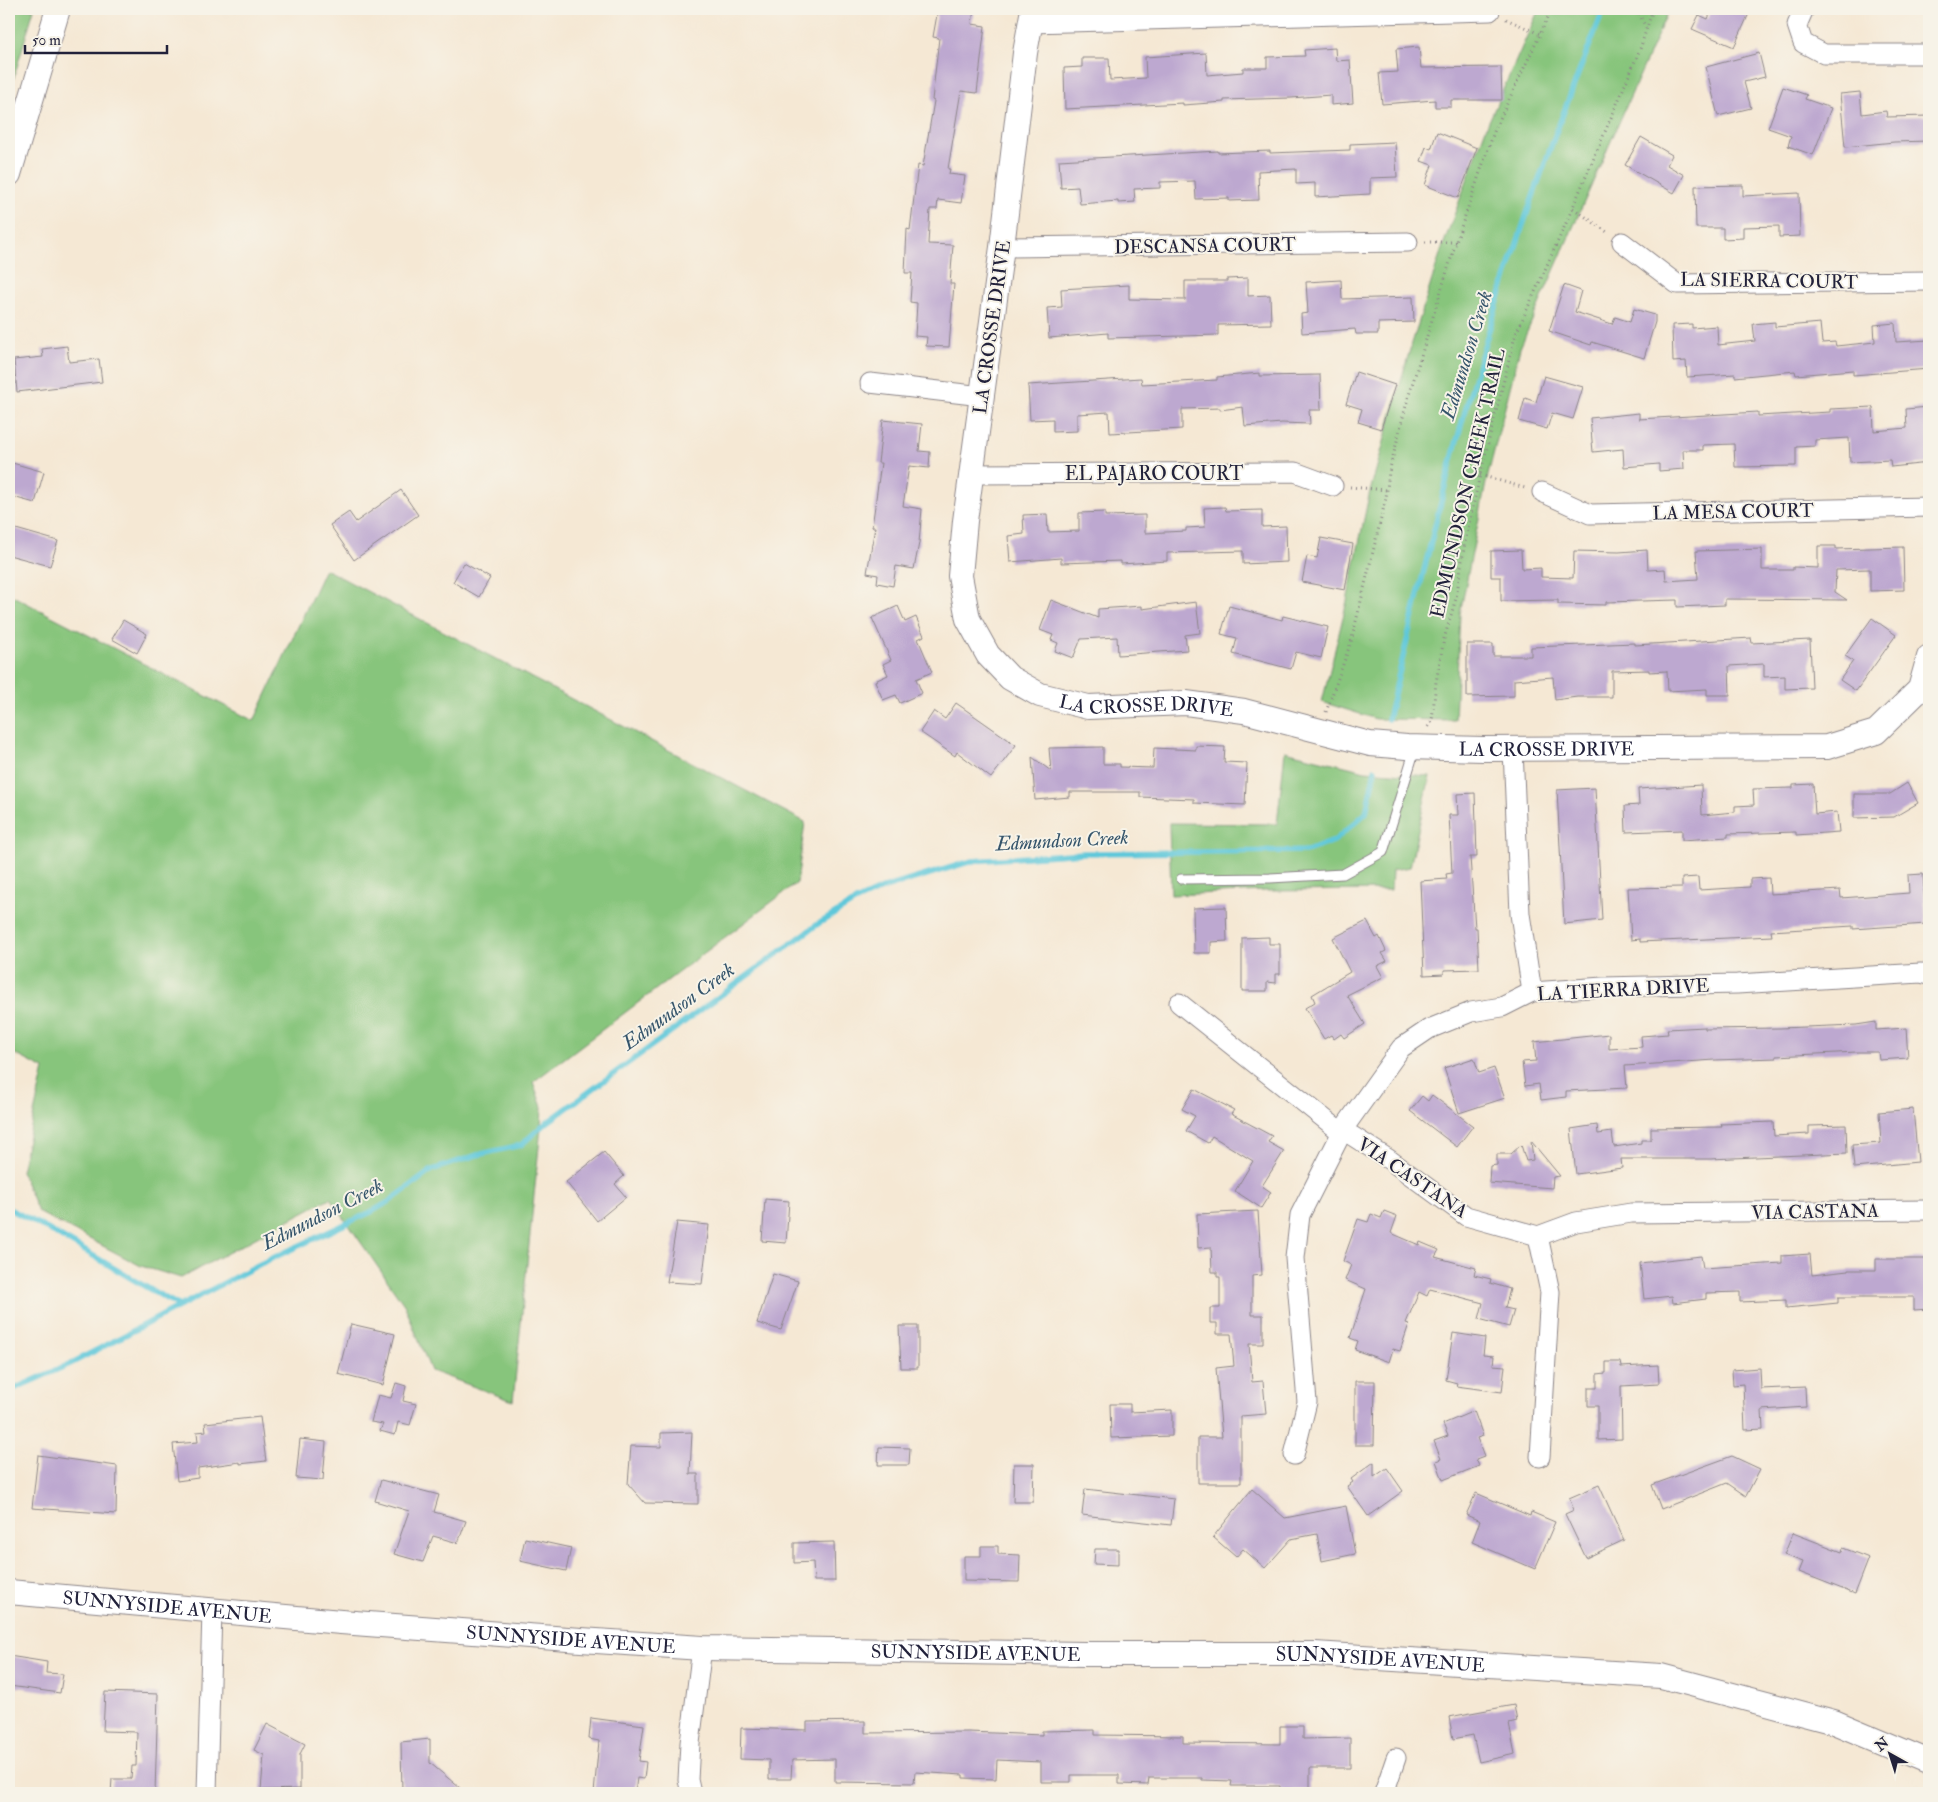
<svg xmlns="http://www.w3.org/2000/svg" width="1938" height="1802" font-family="'IM FELL Double Pica',serif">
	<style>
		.green { fill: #87c57b; stroke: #54745b }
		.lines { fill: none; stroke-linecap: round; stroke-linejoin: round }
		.stream { stroke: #5fc8da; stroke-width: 5.5 }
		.building { fill: #bda8d0 }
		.service-casing { stroke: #8c8588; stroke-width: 11 }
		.minor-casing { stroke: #8c8588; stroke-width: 21 }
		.tertiary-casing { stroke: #8c8588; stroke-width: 26 }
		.path { stroke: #8c8588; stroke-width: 3; stroke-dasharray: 1 4; stroke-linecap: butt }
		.service { stroke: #fff; stroke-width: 9 }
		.minor { stroke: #fff; stroke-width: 19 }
		.tertiary { stroke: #fff; stroke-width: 24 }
		.labels { text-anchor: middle; stroke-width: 4; stroke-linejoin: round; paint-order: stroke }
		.street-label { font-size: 19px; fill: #22223b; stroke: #f7f3e8 }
		.water-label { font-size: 20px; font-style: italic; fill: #34546b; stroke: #f7f3e8 }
	</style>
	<rect width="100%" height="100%" fill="#f7f3e8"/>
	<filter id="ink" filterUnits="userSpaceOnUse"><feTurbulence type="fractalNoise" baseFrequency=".02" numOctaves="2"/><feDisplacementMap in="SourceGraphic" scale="10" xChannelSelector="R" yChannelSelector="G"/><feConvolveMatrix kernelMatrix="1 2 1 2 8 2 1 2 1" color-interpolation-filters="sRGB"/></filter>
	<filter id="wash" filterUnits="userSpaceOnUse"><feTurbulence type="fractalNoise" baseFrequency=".0096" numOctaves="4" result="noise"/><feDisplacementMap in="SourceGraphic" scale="20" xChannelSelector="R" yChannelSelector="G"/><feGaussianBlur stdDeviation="1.12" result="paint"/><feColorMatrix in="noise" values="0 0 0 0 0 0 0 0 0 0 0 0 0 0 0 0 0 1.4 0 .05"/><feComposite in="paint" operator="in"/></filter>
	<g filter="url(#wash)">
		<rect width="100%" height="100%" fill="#f5e8d4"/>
		<g class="green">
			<path d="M9,9H34L9,94Z"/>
			<path d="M1539,9H1669L1520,348L1486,483L1460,614L1455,720L1376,719L1322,702L1347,601L1369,495L1408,356L1441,251L1486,128Z"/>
			<path d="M325,569L805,822L797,883L533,1082L542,1107L541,1127L513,1401L431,1371L405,1306L330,1198L181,1278L141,1266L38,1212L21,1171L44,1069L9,1051V594L254,721Z"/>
			<path d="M1285,751L1365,771L1430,776L1410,867L1392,870L1391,890L1265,891L1171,895L1169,823L1277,824Z"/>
		</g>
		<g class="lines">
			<g class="stream">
				<path d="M1388,719C1412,620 1435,520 1462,422C1501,282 1549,144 1604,9"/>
				<path d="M9,1209C68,1237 122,1276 180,1306"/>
				<path d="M9,1391L70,1364L260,1264L373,1211L390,1201L432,1170L477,1155L521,1145L541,1127L818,924L856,901L884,888L972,861L1084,853L1307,851L1334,841L1366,813L1375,770"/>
			</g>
		</g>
		<g id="blocks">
			<g class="building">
				<path d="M938,9H974L972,24L985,26L977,93L961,91L948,169H950L949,174L965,176L961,203L938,200L937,209H930L928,244L953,245L950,284H954L949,347L926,346L927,337L915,336L917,303L910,302L912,273H905L907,229L910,230L918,165L923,166L934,101L932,100L939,38L933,37Z"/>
				<path d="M1712,9H1751L1734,47L1692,29L1699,15L1708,19Z"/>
				<path d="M1419,47L1421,68L1501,67L1502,100H1451V107H1435V100L1382,104L1379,73L1398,72L1396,49Z"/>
				<path d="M1335,48L1336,61L1350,60L1353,103L1331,105V95L1291,98L1224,100V102L1183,105V103L1065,109L1064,68L1082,67V58H1109L1110,80L1146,78L1145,57L1206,53L1207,75L1243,72V68H1267V57L1305,56L1304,50Z"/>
				<path d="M1759,53L1765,77L1744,82L1751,108L1718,116L1706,67Z"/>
				<path d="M1783,87L1807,95L1805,99L1831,108L1813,155L1788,146L1791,136L1768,128Z"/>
				<path d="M1860,92L1862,114L1886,111L1887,117L1929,116V141L1894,142L1845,147L1840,94Z"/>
				<path d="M1437,132L1477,148L1458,198L1425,185L1432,165L1421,161L1426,147L1431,149Z"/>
				<path d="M1641,137L1672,155L1667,165L1684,175L1674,193L1625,165Z"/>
				<path d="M1395,142L1397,177L1370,178V194L1315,197V183L1296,184V169L1258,171L1259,200L1229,201V198L1196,199L1195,181L1160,182V188L1134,189L1135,202L1118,203V201L1080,204L1078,187L1061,188L1059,160L1218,151V153L1270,151V153L1350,150V144Z"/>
				<path d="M1743,185V196L1799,193L1800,236L1779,237V226L1743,227V238L1723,239V228H1696L1695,186Z"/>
				<path d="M1248,278V296L1270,295L1271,324L1218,325V335L1108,338V333L1049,338L1047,308L1062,307L1061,289L1129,285V299L1185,300V281H1227V279Z"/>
				<path d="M1341,280L1342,299L1413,297L1414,322L1378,323V334H1356L1355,329L1302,333L1301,314L1308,313L1306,282Z"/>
				<path d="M1564,285L1581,291L1575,312L1612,324L1615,317L1630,322L1634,309L1655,315V322L1644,358L1592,342L1591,345L1549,331Z"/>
				<path d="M1775,322V327L1820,323L1822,343L1835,342L1836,346L1875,342L1874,325L1895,323L1896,342L1929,340V369L1853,375V370L1796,375L1795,371L1735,377V374L1687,377L1686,361L1673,362L1672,325L1692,324V328L1717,326L1718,345L1755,341L1753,324Z"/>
				<path d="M67,346L69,362L99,359L102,382L17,392L14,360L43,357L42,349Z"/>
				<path d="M1356,372L1395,385L1381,429L1358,422L1362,409L1346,404Z"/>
				<path d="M1260,373V376L1320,375L1321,410H1309L1310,424L1282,423L1245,426L1243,407L1220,410V408L1182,409V429L1110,433L1109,412L1077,414V431L1053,432V419L1030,420L1028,385L1141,378L1142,384L1217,380V377Z"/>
				<path d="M1544,376L1583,387L1573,419L1552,413L1547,429L1519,421L1525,398L1536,402Z"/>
				<path d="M1873,407L1874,431L1907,428L1906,409L1929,407V463L1891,467L1890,460L1850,462L1849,438L1815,440V446L1796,447V466L1735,467L1734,444L1703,445V450H1683L1684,469L1659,471V464L1624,467L1623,449L1593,452L1590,418L1639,413V419L1758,412V416L1830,412V409Z"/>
				<path d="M883,420L922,424L919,451L930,452L929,468L909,466L903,506L922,509L919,543L914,569L896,566L893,586L877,583L878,575L867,573L875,527H872L881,463H878Z"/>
				<path d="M9,462L44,472L35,503L9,496Z"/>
				<path d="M401,490L418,515L354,560L330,525L349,512L356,522Z"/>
				<path d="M1225,507L1226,511L1262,510V527L1286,526L1287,562L1243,564V551L1167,553V561L1121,564V561L1061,563V558L1010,562L1008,536L1024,534L1023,515L1047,514L1048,532L1079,531V513L1105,512V516L1145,515V533L1186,531V528L1205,527L1204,508Z"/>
				<path d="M9,527L58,541L50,566L9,555Z"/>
				<path d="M1321,538L1353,544L1345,590L1302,582L1307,556L1317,558Z"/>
				<path d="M1818,546H1836V549L1903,547L1904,590L1870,591V569L1836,570L1835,592L1847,600L1725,599V605L1677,607V600L1606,602V605L1558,604V600L1501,601V577H1491V551L1521,550L1522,569L1541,568V577L1573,578L1574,551L1619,552L1647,550L1648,570L1665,569L1666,581L1698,579L1696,551L1762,549V570H1793V567L1818,568Z"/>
				<path d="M464,563L490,578L479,597L453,582Z"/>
				<path d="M1051,600L1098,618V609L1142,606V609L1196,602L1200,633L1185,635L1187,650L1118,655L1117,637L1081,639L1073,658L1055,651L1058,643L1051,640L1053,635L1040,630Z"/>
				<path d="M898,606L905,622L916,617L924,636L918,639L932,672L916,679L922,693L900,703L896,695L883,700L875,681L888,675L883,664L891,660L872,618Z"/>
				<path d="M1229,606L1282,620L1283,616L1328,627L1321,658L1296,652L1291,669L1233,654L1237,638L1221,634Z"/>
				<path d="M1872,618L1896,635L1856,691L1840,680L1853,661L1845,656Z"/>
				<path d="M123,620L147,634L137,653L112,639Z"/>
				<path d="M1751,638L1752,643L1810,640L1812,688L1785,689V676L1764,677V664L1729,666L1730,695H1707V689L1668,691L1667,671L1649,672V670L1612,671V697H1577L1555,700L1553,677L1514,680V696L1467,697V644H1493V656H1531V647L1635,643V645Z"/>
				<path d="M956,703L1016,745L991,778L957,752L955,756L920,732L934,711L945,719Z"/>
				<path d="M1196,746L1225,747L1224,762L1247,763L1245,805L1194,803V799L1140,797V792H1070V797L1035,800L1032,757L1051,771L1049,748L1103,747V764H1120V767L1153,768L1154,748L1196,750Z"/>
				<path d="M1907,783L1918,803L1894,817L1854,818V794H1890Z"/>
				<path d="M1813,784L1815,814L1837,812L1839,832L1796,835V832L1728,834V837L1682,840V830L1626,832L1625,806L1639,805L1638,789L1701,785L1702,815L1735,812V806L1754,805L1753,789L1793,788V785Z"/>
				<path d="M1595,788L1602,920L1564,924L1557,790Z"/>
				<path d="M1475,793L1477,857H1470L1475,928H1477L1479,969L1444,970V974L1424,975L1420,881L1447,879L1446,874L1452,873L1449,815H1458L1457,794Z"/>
				<path d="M1923,874L1926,924L1853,929V926L1771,931L1772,936L1640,942V939L1631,940L1628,888L1682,887V878L1698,877L1699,890L1750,887V879L1769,878L1770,894L1840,890L1841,898L1909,893L1908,875Z"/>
				<path d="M1226,907L1227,941L1211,942V953H1194L1193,908Z"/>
				<path d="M1367,921L1376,938L1379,936L1386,951L1382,953L1387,961L1377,966L1383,977L1347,995L1365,1024L1344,1038L1341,1034L1334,1039L1331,1035L1324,1039L1305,1008L1315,1002L1312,995L1350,972L1333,938Z"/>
				<path d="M1269,937V944H1280V974H1276V983L1267,982V991H1242V938Z"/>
				<path d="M1876,1022V1030L1906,1028L1908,1058L1879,1060L1878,1052H1857L1776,1056V1058L1715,1060L1625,1066L1627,1088L1566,1091V1097L1541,1100L1539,1084L1525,1086L1522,1062L1536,1061L1534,1042L1609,1034V1049L1642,1047L1641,1036L1668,1034L1667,1029L1705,1027V1029L1780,1028L1856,1025Z"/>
				<path d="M1474,1058L1479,1073L1494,1068L1505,1098L1459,1113L1444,1068Z"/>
				<path d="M1194,1089L1234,1110L1231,1114L1272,1136L1268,1142L1284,1151L1262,1186L1271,1192L1261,1208L1235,1191L1253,1161L1212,1136L1208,1143L1186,1131L1195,1116L1182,1109Z"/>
				<path d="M1432,1095L1473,1126L1457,1147L1410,1111L1422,1096L1428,1101Z"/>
				<path d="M1913,1109L1918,1162L1854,1168L1852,1145L1881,1143L1879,1112Z"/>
				<path d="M1773,1122L1774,1136L1809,1134V1126L1846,1125L1847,1153L1710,1159H1621L1622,1168L1576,1174L1571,1129L1597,1125L1598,1134L1612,1132L1614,1147L1641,1143V1140H1651V1128L1722,1127L1721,1124Z"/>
				<path d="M1531,1141L1560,1176L1553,1177L1552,1188L1489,1183L1490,1166L1497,1165V1154H1511L1521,1145L1526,1161L1533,1160Z"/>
				<path d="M604,1152L624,1176L615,1184L626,1197L597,1221L566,1182Z"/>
				<path d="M765,1199L789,1201L786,1243L762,1241Z"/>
				<path d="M1258,1211L1262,1275L1252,1276V1315H1263V1344H1249L1252,1382L1263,1381L1266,1414L1241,1416V1483H1198V1437H1222L1216,1368L1234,1366L1231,1334H1217V1323H1210V1308H1220V1277H1217V1272H1212L1211,1247L1198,1248L1197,1214Z"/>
				<path d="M1384,1211L1397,1216L1391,1233L1419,1245L1420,1242L1439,1250L1435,1257L1476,1268L1474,1275L1491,1279L1490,1283L1510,1289L1505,1308L1514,1310L1509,1327L1479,1319L1483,1303L1430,1289L1427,1296L1419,1292L1406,1323L1409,1324L1400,1351L1393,1349L1389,1362L1355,1350L1358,1341L1350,1338L1366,1289L1345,1280L1351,1265L1343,1261L1358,1219L1368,1222L1371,1214L1381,1218Z"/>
				<path d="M677,1222L709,1225L702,1284L667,1282Z"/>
				<path d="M1810,1254L1812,1275L1848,1271V1270H1876V1259H1929V1309L1914,1310V1297H1838V1303L1786,1308V1300L1740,1302V1292L1706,1293V1299L1673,1303L1672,1296L1644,1299L1640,1263L1701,1256L1703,1268L1782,1263V1256Z"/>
				<path d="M773,1274L798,1281L781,1330L757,1323Z"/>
				<path d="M351,1324L395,1334L383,1385L338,1374Z"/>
				<path d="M899,1326H918V1368H901Z"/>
				<path d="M1453,1333L1485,1338L1483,1355L1494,1356L1493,1365L1505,1366L1502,1392L1456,1386L1457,1383L1446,1380Z"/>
				<path d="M1606,1362H1620L1621,1367L1658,1365L1659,1384L1621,1386L1622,1439L1598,1440V1406H1588V1388H1597V1374L1606,1373Z"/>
				<path d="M1760,1368L1761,1389L1805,1387L1806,1407L1762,1410L1763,1429L1745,1430L1743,1384L1733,1385L1732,1370Z"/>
				<path d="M1355,1381H1375L1374,1445H1355Z"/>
				<path d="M396,1383L406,1386L403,1401L416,1404L410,1425L398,1422L395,1435L380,1431L383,1424L371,1422L378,1395L391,1398Z"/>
				<path d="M1110,1404H1130V1412L1172,1410V1436L1111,1438Z"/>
				<path d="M1474,1411L1483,1436L1477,1438L1484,1456L1476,1459L1479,1466L1443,1480L1436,1461L1441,1459L1434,1441L1448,1436L1443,1424Z"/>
				<path d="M260,1417L266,1461L240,1464V1462L198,1468V1478L177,1481L173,1444L198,1442L197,1432L206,1431L205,1423Z"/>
				<path d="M692,1432L690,1474H698V1504L645,1503L628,1484L631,1446L661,1447V1433Z"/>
				<path d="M300,1439L326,1442L323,1480L296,1478Z"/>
				<path d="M879,1447L910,1448L909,1465H878Z"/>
				<path d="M38,1455L117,1466L116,1514L32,1508Z"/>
				<path d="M1732,1456L1760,1469L1746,1496L1727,1483L1661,1509L1652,1485Z"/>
				<path d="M1374,1462V1477L1387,1468L1403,1491L1368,1516L1347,1486L1353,1482L1351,1479Z"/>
				<path d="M1014,1464H1034L1033,1502H1013Z"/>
				<path d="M381,1480L439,1495L434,1512L466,1521L458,1543L433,1536L423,1562L394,1554L409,1511L375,1501Z"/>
				<path d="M1599,1485L1624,1540L1586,1558L1565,1514L1574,1510L1569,1498Z"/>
				<path d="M1085,1489L1174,1499L1171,1525L1082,1515Z"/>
				<path d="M1252,1489L1285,1518L1346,1506L1355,1554L1322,1561L1317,1534L1291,1539L1265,1568L1243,1549L1236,1557L1213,1537Z"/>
				<path d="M1476,1493L1530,1516L1531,1512L1555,1522L1535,1569L1472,1542L1480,1521L1466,1515Z"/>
				<path d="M1793,1533L1842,1552L1843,1548L1869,1558L1855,1594L1799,1572L1803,1562L1784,1555Z"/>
				<path d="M525,1538L571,1548L566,1571L520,1561Z"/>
				<path d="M834,1542L835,1581H814L813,1562L794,1563V1543Z"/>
				<path d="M981,1546H998V1554L1020,1555L1019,1582L964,1581V1556H981Z"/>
				<path d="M1095,1549H1118V1565L1094,1564Z"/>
				<path d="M9,1656L47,1662L46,1673L63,1674L60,1693L9,1686Z"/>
				<path d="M105,1692L158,1694L155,1793H111L112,1779H131L132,1766H136L137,1732L103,1731Z"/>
				<path d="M1514,1705L1517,1722L1509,1724L1515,1754L1479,1762L1473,1735L1453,1739L1449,1717Z"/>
				<path d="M591,1718L644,1725L639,1761L646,1762L644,1779L637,1778L635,1793H594L599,1741L589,1739Z"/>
				<path d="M865,1721V1733L969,1732L1042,1735V1731L1095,1730V1735L1183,1736V1743L1280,1744V1726H1303V1739L1350,1738V1768H1310V1790H1280V1786H1231L1232,1781L1202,1780V1778H1149L1148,1785L1119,1784V1775H1071V1782H1041V1762L997,1760L996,1779L963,1778V1775L915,1772L914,1783L835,1782V1759L792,1760L791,1779H769V1760L740,1759L741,1728L807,1730V1722Z"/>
				<path d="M267,1724L305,1744L300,1754V1789L261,1790L264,1755L254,1750Z"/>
				<path d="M430,1739V1763L466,1793H402L401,1742Z"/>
			</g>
		</g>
	</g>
	<g filter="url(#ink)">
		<use href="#blocks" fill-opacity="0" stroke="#8c8588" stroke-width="1"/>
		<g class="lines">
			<defs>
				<path id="service" d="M1181,879L1270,878L1343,874L1383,852L1415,749"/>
				<g id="minor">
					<path d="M1804,9L1797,25L1803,43L1824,54H1929"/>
					<path d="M1030,23L1490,11"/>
					<path d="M1622,242L1677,284L1929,281"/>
					<path d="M1002,247L1408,242"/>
					<path d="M870,383L982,396"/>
					<path d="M971,474L1295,472L1333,486"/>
					<path d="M1542,492L1590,514L1929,507"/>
					<path d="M1513,749L1520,914L1532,992"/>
					<path d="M1179,1003L1341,1132L1343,1130L1387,1158L1466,1216L1538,1236L1576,1222L1631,1213L1929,1210"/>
					<path d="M1341,1132L1401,1048L1429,1029L1471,1012L1502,1007L1532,992L1603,987L1737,984L1921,973L1929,975"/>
					<path d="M1538,1236L1550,1292L1540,1457"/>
					<path d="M1294,1455L1307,1402L1295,1258L1300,1215L1343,1130"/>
					<path d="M207,1793L212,1610"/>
					<path d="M691,1793L688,1780L690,1743L702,1648"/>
					<path d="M1384,1793L1396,1758"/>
				</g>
				<g id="tertiary">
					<path id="s1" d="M1033,9L1025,53L1002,247L965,521L960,576L968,619L988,655L1010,678L1040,695L1088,707L1186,703L1244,711L1370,744L1407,747L1483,749L1827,747L1876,732L1920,689L1929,657"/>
					<path d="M9,174L58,9"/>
					<path id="s2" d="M9,1592L341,1622L581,1640L702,1648L1084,1654H1315L1661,1676L1834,1722L1929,1762"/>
				</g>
			</defs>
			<use href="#service" class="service-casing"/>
			<use href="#minor" class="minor-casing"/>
			<use href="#tertiary" class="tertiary-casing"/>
			<g class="path">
				<path d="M1637,9L1646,28"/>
				<path d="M1506,19L1540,34"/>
				<path d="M1573,208L1607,232"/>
				<path d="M1425,242H1456"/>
				<path d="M1480,475L1525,488"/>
				<path d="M1350,487L1387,490"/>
				<path d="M1326,712L1351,642L1386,498L1389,472L1408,398L1456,242L1495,129L1552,9"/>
				<path d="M1428,727L1432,721L1436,682L1444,639L1456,598L1465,542L1480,475L1515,336L1567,221L1622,92L1640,49L1653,9"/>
			</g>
			<use href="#service" class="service"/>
			<use href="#minor" class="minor"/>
			<use href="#tertiary" class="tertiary"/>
		</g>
	</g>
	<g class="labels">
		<g class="street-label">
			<text transform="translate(1205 245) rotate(-1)" y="7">DESCANSA COURT</text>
			<text transform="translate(1769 280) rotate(1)" y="7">LA SIERRA COURT</text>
			<text transform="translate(991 327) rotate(-82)" y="7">LA CROSSE DRIVE</text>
			<text x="1154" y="480">EL PAJARO COURT</text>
			<text transform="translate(1467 483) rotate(-77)" y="7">EDMUNDSON CREEK TRAIL</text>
			<text transform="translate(1733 511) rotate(-1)" y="7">LA MESA COURT</text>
			<text dy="7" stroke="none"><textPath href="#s1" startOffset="831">LA CROSSE DRIVE</textPath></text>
			<text dy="7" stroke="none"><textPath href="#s1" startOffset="1236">LA CROSSE DRIVE</textPath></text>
			<text transform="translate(1623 989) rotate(-3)" y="7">LA TIERRA DRIVE</text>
			<text transform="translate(1413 1177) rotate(34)" y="7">VIA CASTANA</text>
			<text transform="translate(1815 1211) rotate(-1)" y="7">VIA CASTANA</text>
			<text dy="7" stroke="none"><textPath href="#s2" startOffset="159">SUNNYSIDE AVENUE</textPath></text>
			<text dy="7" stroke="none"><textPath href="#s2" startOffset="564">SUNNYSIDE AVENUE</textPath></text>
			<text dy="7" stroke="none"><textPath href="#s2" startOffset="969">SUNNYSIDE AVENUE</textPath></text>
			<text dy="7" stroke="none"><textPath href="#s2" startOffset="1374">SUNNYSIDE AVENUE</textPath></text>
		</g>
		<g class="water-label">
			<text transform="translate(1466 355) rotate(-73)" y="7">Edmundson Creek</text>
			<text transform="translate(1062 840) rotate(-3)" y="7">Edmundson Creek</text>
			<text transform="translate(678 1006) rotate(-36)" y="7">Edmundson Creek</text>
			<text transform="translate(322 1214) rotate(-27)" y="7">Edmundson Creek</text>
		</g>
	</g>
	<rect width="1938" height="1802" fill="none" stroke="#f7f3e8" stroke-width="30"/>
	<g transform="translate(1890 1754) rotate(321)" stroke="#f7f3e8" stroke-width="4" paint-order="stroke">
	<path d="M0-4L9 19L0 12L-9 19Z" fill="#22223b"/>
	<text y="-8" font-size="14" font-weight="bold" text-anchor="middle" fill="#22223b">N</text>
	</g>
	<path d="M25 45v8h142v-8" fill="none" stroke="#22223b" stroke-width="2.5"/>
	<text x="32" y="45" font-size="15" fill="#22223b" stroke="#f7f3e8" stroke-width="4" paint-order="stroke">50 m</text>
</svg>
